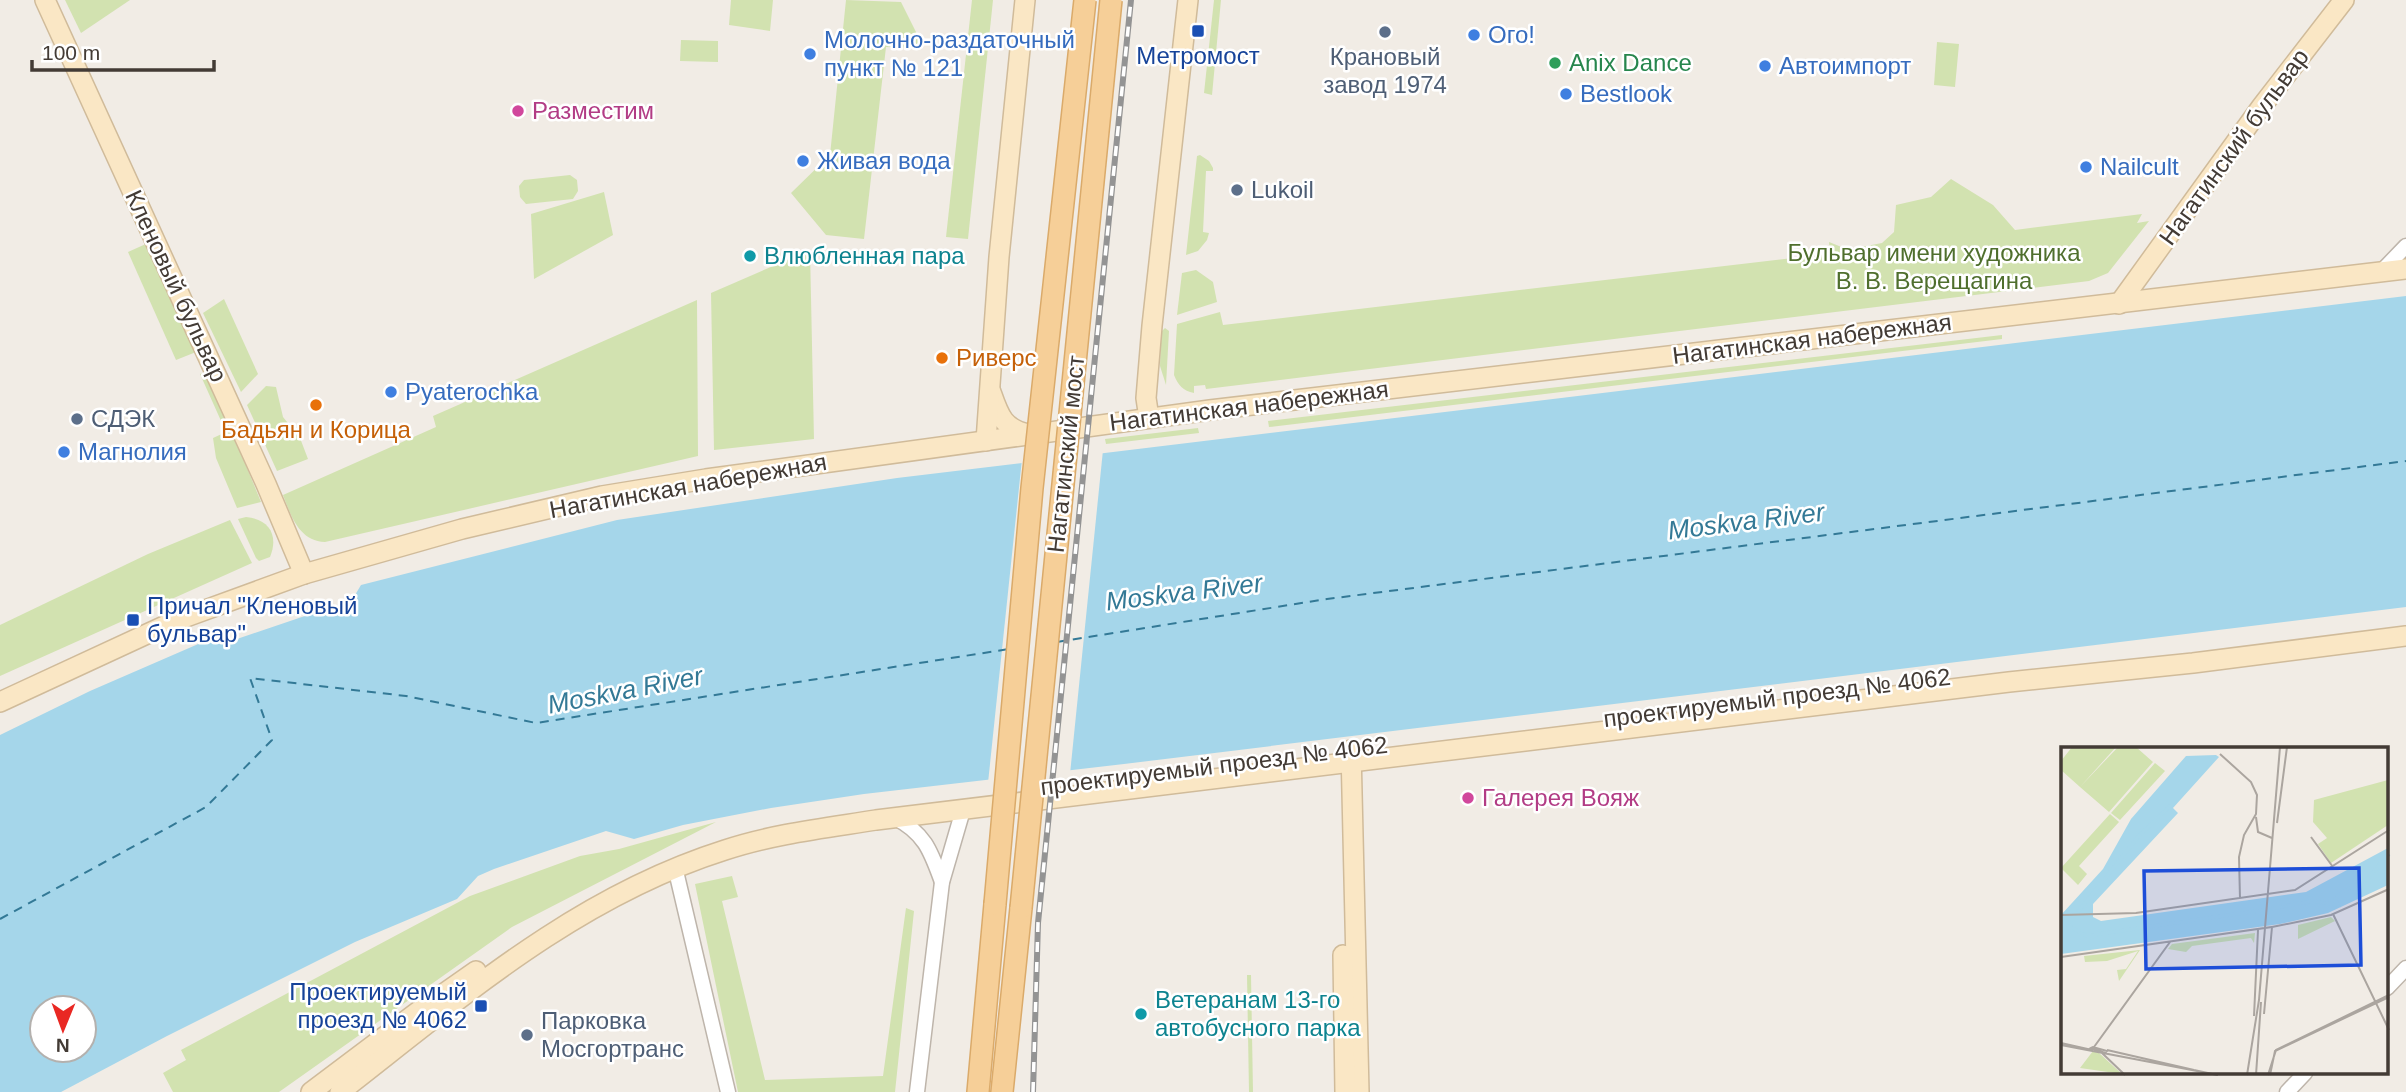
<svg xmlns="http://www.w3.org/2000/svg" width="2406" height="1092" font-family="Helvetica,sans-serif">
	<style>
		.green { fill: #d2e2b0 }
		.water { fill: #a5d6ea; fill-rule: evenodd }
		.pier { fill: #f1ece5 }
		.lines { fill: none; stroke-linecap: round; stroke-linejoin: round }
		.ferry { stroke: #337996; stroke-width: 2; stroke-dasharray: 9 7; stroke-linecap: butt }
		.street-casing { stroke: #beb5ab; stroke-width: 17 }
		.secondary-casing { stroke: #d0bb9a; stroke-width: 22 }
		.primary-casing { stroke: #daaa6a; stroke-width: 24 }
		.street { stroke: #fff; stroke-width: 14 }
		.secondary { stroke: #fae7c5; stroke-width: 19 }
		.primary { stroke: #f6cf98; stroke-width: 21 }
		.rail-casing { stroke: #949494; stroke-width: 6 }
		.rail { stroke: #fff; stroke-width: 3.5; stroke-dasharray: 10; stroke-linecap: butt }
		.primary-bridge-casing { stroke: #daaa6a; stroke-width: 24; stroke-linecap: butt }
		.primary-bridge { stroke: #f6cf98; stroke-width: 21 }
		.transit-dot { fill: #1a4fb4; stroke: #fff; stroke-width: 2.5 }
		.service-dot { fill: #5c6f8a; stroke: #fff; stroke-width: 2.5 }
		.shop-dot { fill: #3f7fe0; stroke: #fff; stroke-width: 2.5 }
		.leisure-dot { fill: #2e9e5b; stroke: #fff; stroke-width: 2.5 }
		.hotel-dot { fill: #d1479c; stroke: #fff; stroke-width: 2.5 }
		.culture-dot { fill: #0f9aa8; stroke: #fff; stroke-width: 2.5 }
		.food-dot { fill: #e8710a; stroke: #fff; stroke-width: 2.5 }
		.labels { text-anchor: middle; stroke-width: 5; stroke-linejoin: round; paint-order: stroke }
		.shop-label { font-size: 24px; fill: #366cbe; stroke: #fff; text-anchor: start }
		.transit-label { font-size: 24px; fill: #164399; stroke: #fff }
		.service-label { font-size: 24px; fill: #4e5e75; stroke: #fff; text-anchor: start }
		.leisure-label { font-size: 24px; fill: #27864d; stroke: #fff; text-anchor: start }
		.hotel-label { font-size: 24px; fill: #b23c85; stroke: #fff; text-anchor: start }
		.street-label { font-size: 24px; fill: #433b35; stroke: #fff }
		.park-label { font-size: 24px; fill: #4f6f2d; stroke: #fff }
		.culture-label { font-size: 24px; fill: #0d838f; stroke: #fff; text-anchor: start }
		.food-label { font-size: 24px; fill: #c56008; stroke: #fff; text-anchor: start }
		.water-label { font-size: 26px; font-style: italic; fill: #337996; stroke: #fff }
		.inset-river { fill: none; stroke: #a5d6ea; stroke-width: 3.5 }
		.inset-road { fill: none; stroke: #aba59f; stroke-width: 2 }
		.view { fill: #1d4ed8; fill-opacity: 0.15; stroke: #1d4ed8; stroke-width: 3.5 }
		.inset-edge { fill: none; stroke: #433b35; stroke-width: 3.5 }
	</style>
	<rect width="100%" height="100%" fill="#f1ece5"/>
	<g class="green">
		<path d="M65,0H130L81,33Z"/>
		<path d="M731,0H773L770,31L729,25Z"/>
		<path d="M846,0L901,2L920,40L915,48L886,47L864,239L826,235L791,193L830,155Z"/>
		<path d="M972,0H993L968,239L946,237Z"/>
		<path d="M1214,0H1221L1212,95L1204,93Z"/>
		<path d="M681,40L718,41V62L680,61Z"/>
		<path d="M1937,42L1959,44L1955,87L1934,85Z"/>
		<path d="M1200,155L1209,161L1213,168V171H1206L1203,232L1209,233L1207,240L1198,251L1186,255L1197,156Z"/>
		<path d="M570,175L577,180L578,191L573,199L526,204L520,197L519,186L524,180Z"/>
		<path d="M1951,179L1993,205L2015,230L2142,214L2137,223L2149,221L2108,273L2089,281L1206,389L1205,385L1194,386V393C1183,391 1178,385 1174,375L1177,324L1220,312L1223,325L1826,254L1830,253L1829,242L1844,248L1845,250L1882,243L1894,232L1896,205L1931,197Z"/>
		<path d="M604,192L613,235L534,279L531,214Z"/>
		<path d="M148,243L196,352L176,360L128,252Z"/>
		<path d="M810,250L814,439L714,450L711,293Z"/>
		<path d="M1196,270L1213,282L1217,302L1177,315L1182,273Z"/>
		<path d="M224,299L258,374L241,392L203,313Z"/>
		<path d="M697,300L698,456L325,542C299,541 291,516 283,495L436,427L433,416Z"/>
		<path d="M1165,328L1169,331L1166,385L1160,366L1161,332Z"/>
		<path d="M2002,335V339L1269,427L1268,421Z"/>
		<path d="M207,371L261,502L237,508L216,458L213,438L226,432L200,374Z"/>
		<path d="M266,386L276,387L283,417L300,438L308,459L277,471L247,405Z"/>
		<path d="M1198,428L1199,433L1106,444L1105,439Z"/>
		<path d="M246,517C269,519 279,535 270,557L259,561L256,558L238,519Z"/>
		<path d="M230,520L252,563L0,676V625L148,554Z"/>
		<path d="M716,822L512,927L279,1092H173L163,1073L186,1060L181,1050L470,896L580,856L619,849Z"/>
		<path d="M732,876L738,897L722,901L765,1080L883,1076L906,908L914,911L895,1092H738L695,884Z"/>
		<path d="M1247,975H1251L1253,1092H1249Z"/>
	</g>
	<path class="water" d="M2406,296V607L1124,764L864,794L771,808L683,825L634,839L606,831L494,869L478,876L457,899L355,942L167,1036L61,1092H0V735L90,691L219,635L231,641L352,600L361,585L617,520L897,478ZM42,1008H84V1050H42Z"/>
	<g class="pier">
		<path d="M1103,450L1070,774L988,783L1022,459Z"/>
		<path d="M349,598L350,600L234,639L233,637Z"/>
	</g>
	<g class="lines">
		<g class="ferry">
			<path d="M1057,642L1327,599L2406,461"/>
			<path d="M0,919L206,807L272,740L250,678L406,696L536,723L1009,649"/>
		</g>
		<defs>
			<g id="street">
				<path d="M2381,272L2406,246"/>
				<path d="M895,818C925,833 931,852 942,882"/>
				<path d="M675,867L728,1092"/>
				<path d="M2387,988L2406,968"/>
				<path d="M917,1092L942,882L963,810"/>
				<path d="M2287,1092L2305,1073"/>
			</g>
			<g id="secondary">
				<path d="M45,0L266,484L304,574"/>
				<path d="M2119,304L2262,106L2344,0"/>
				<path d="M991,392C999,415 1003,429 1029,434"/>
				<path d="M1149,418L1146,398L1152,326L1188,0"/>
				<path d="M986,441L999,257L1025,0"/>
				<path d="M0,702L175,621L304,574L462,529L602,496L706,479L1210,410L2406,269"/>
				<path d="M1351,750L1359,1092"/>
				<path d="M1343,955L1345,1092"/>
				<path d="M311,1092L416,1013L476,971"/>
				<path d="M340,1092C461,998 576,897 725,850C773,834 826,828 876,820L2009,682L2193,663L2406,636"/>
			</g>
			<g id="primary">
				<path d="M978,1092L995,904"/>
				<path d="M1002,1092L1021,908"/>
			</g>
		</defs>
		<use href="#street" class="street-casing"/>
		<use href="#secondary" class="secondary-casing"/>
		<use href="#primary" class="primary-casing"/>
		<use href="#street" class="street"/>
		<use href="#secondary" class="secondary"/>
		<use href="#primary" class="primary"/>
		<defs>
			<path id="rail" d="M1033,1092L1038,923L1131,0"/>
		</defs>
		<use href="#rail" class="rail-casing"/>
		<use href="#rail" class="rail"/>
		<defs>
			<g id="primary-bridge">
				<path d="M995,904L1032,488L1085,0"/>
				<path d="M1021,908L1111,0"/>
			</g>
		</defs>
		<use href="#primary-bridge" class="primary-bridge-casing"/>
		<use href="#primary-bridge" class="primary-bridge"/>
	</g>
	<g class="transit-dot">
		<rect x="1191" y="24" width="14" height="14" rx="3.5"/>
		<rect x="126" y="613" width="14" height="14" rx="3.5"/>
		<rect x="474" y="999" width="14" height="14" rx="3.5"/>
	</g>
	<g class="service-dot">
		<circle cx="1385" cy="32" r="7"/>
		<circle cx="1237" cy="190" r="7"/>
		<circle cx="77" cy="419" r="7"/>
		<circle cx="527" cy="1035" r="7"/>
	</g>
	<g class="shop-dot">
		<circle cx="1474" cy="35" r="7"/>
		<circle cx="810" cy="54" r="7"/>
		<circle cx="1765" cy="66" r="7"/>
		<circle cx="1566" cy="94" r="7"/>
		<circle cx="803" cy="161" r="7"/>
		<circle cx="2086" cy="167" r="7"/>
		<circle cx="391" cy="392" r="7"/>
		<circle cx="64" cy="452" r="7"/>
	</g>
	<circle class="leisure-dot" cx="1555" cy="63" r="7"/>
	<g class="hotel-dot">
		<circle cx="518" cy="111" r="7"/>
		<circle cx="1468" cy="798" r="7"/>
	</g>
	<g class="culture-dot">
		<circle cx="750" cy="256" r="7"/>
		<circle cx="1141" cy="1014" r="7"/>
	</g>
	<g class="food-dot">
		<circle cx="942" cy="358" r="7"/>
		<circle cx="316" cy="405" r="7"/>
	</g>
	<g class="labels">
		<g class="shop-label">
			<text x="1488" y="43">Ого!</text>
			<text x="824" y="48">Молочно-раздаточный<tspan x="824" dy="28">пункт № 121</tspan></text>
			<text x="1779" y="74">Автоимпорт</text>
			<text x="1580" y="102">Bestlook</text>
			<text x="817" y="169">Живая вода</text>
			<text x="2100" y="175">Nailcult</text>
			<text x="405" y="400">Pyaterochka</text>
			<text x="78" y="460">Магнолия</text>
		</g>
		<g class="transit-label">
			<text x="1198" y="64">Метромост</text>
			<text x="147" y="614" text-anchor="start">Причал "Кленовый<tspan x="147" dy="28">бульвар"</tspan></text>
			<text x="467" y="1000" text-anchor="end">Проектируемый<tspan x="467" dy="28">проезд № 4062</tspan></text>
		</g>
		<g class="service-label">
			<text x="1385" y="65" text-anchor="middle">Крановый<tspan x="1385" dy="28">завод 1974</tspan></text>
			<text x="1251" y="198">Lukoil</text>
			<text x="91" y="427">СДЭК</text>
			<text x="541" y="1029">Парковка<tspan x="541" dy="28">Мосгортранс</tspan></text>
		</g>
		<g class="leisure-label">
			<text x="1569" y="71">Anix Dance</text>
		</g>
		<g class="hotel-label">
			<text x="532" y="119">Разместим</text>
			<text x="1482" y="806">Галерея Вояж</text>
		</g>
		<g class="street-label">
			<text transform="translate(2234 147) rotate(-54)" y="8">Нагатинский бульвар</text>
			<text transform="translate(176 286) rotate(65)" y="8">Кленовый бульвар</text>
			<text transform="translate(1812 339) rotate(-7)" y="8">Нагатинская набережная</text>
			<text transform="translate(1249 406) rotate(-7)" y="8">Нагатинская набережная</text>
			<text transform="translate(1066 454) rotate(-84)" y="8">Нагатинский мост</text>
			<text transform="translate(688 486) rotate(-10)" y="8">Нагатинская набережная</text>
			<text transform="translate(1777 698) rotate(-7)" y="8">проектируемый проезд № 4062</text>
			<text transform="translate(1214 766) rotate(-7)" y="8">проектируемый проезд № 4062</text>
		</g>
		<g class="park-label">
			<text x="1934" y="261">Бульвар имени художника<tspan x="1934" dy="28">В. В. Верещагина</tspan></text>
		</g>
		<g class="culture-label">
			<text x="764" y="264">Влюбленная пара</text>
			<text x="1155" y="1008">Ветеранам 13-го<tspan x="1155" dy="28">автобусного парка</tspan></text>
		</g>
		<g class="food-label">
			<text x="956" y="366">Риверс</text>
			<text x="316" y="438" text-anchor="middle">Бадьян и Корица</text>
		</g>
		<g class="water-label">
			<text transform="translate(1746 521) rotate(-7)" y="9">Moskva River</text>
			<text transform="translate(1184 592) rotate(-7)" y="9">Moskva River</text>
			<text transform="translate(625 690) rotate(-11)" y="9">Moskva River</text>
		</g>
	</g>
	<g transform="translate(2061 747)">
		<rect width="327" height="327" fill="#f1ece5"/>
		<path d="M11,0H55L19,40L0,23V14ZM57,0H75L92,15L48,65L19,40ZM94,16L104,24L59,73L50,66ZM327,33V78L270,116L257,97L266,91L252,75L253,53ZM49,67L58,75L18,119L26,127L17,138L0,121ZM270,170L274,174L237,192V178ZM194,186L193,196L190,191L131,199L125,205L107,202L111,197ZM79,203L58,234L56,223L65,222L77,204L46,214L24,215L23,209ZM32,304L38,306L61,327L19,321Z" fill="#d2e2b0"/>
		<path d="M155,8L158,10L112,61L117,66L32,157V170L40,174L245,145L327,101V138L267,166L219,177L0,207V168L42,122L70,72L125,9Z" fill="#a5d6ea"/>
		<path class="inset-river" d="M209,162L251,154L277,158L274,152L280,146L306,132L328,107M17,165L77,90L110,58M6,178L25,189L203,163"/>
		<path class="inset-road" d="M159,7L190,35L196,48L195,67L183,88L178,110L179,152M195,70L197,85L211,91M216,76L226,0M250,90L272,120M272,167L328,283M0,168L75,166L234,143L328,83M211,180L270,168L328,142M0,210L211,180L203,267M193,269L197,183M0,296L31,303M0,298L157,328M33,300L109,195M30,301L32,300L46,304L44,306ZM46,303L133,323M41,306L64,328M133,323L156,328M186,328L198,253L219,0M195,328L200,255M207,328L215,303L328,248M209,328L214,304L328,250"/>
		<path class="view" d="M298,121L300,218L85,222L83,124Z"/>
		<rect width="327" height="327" class="inset-edge"/>
	</g>
	<g transform="translate(63 1029) rotate(181)"><circle r="33" fill="#ffffff" stroke="#b4b1ae" stroke-width="2"/>
	<path d="M0-5L12 26L0 18L-12 26Z" fill="#e92823"/>
	<text y="-10" font-size="19" font-weight="bold" text-anchor="middle" fill="#433b35">N</text>
	</g>
	<path d="M32 60v10h182v-10" fill="none" stroke="#433b35" stroke-width="3.5"/>
	<text x="42" y="60" font-size="21" fill="#433b35" stroke="#ffffff" stroke-width="5" paint-order="stroke">100 m</text>
</svg>
